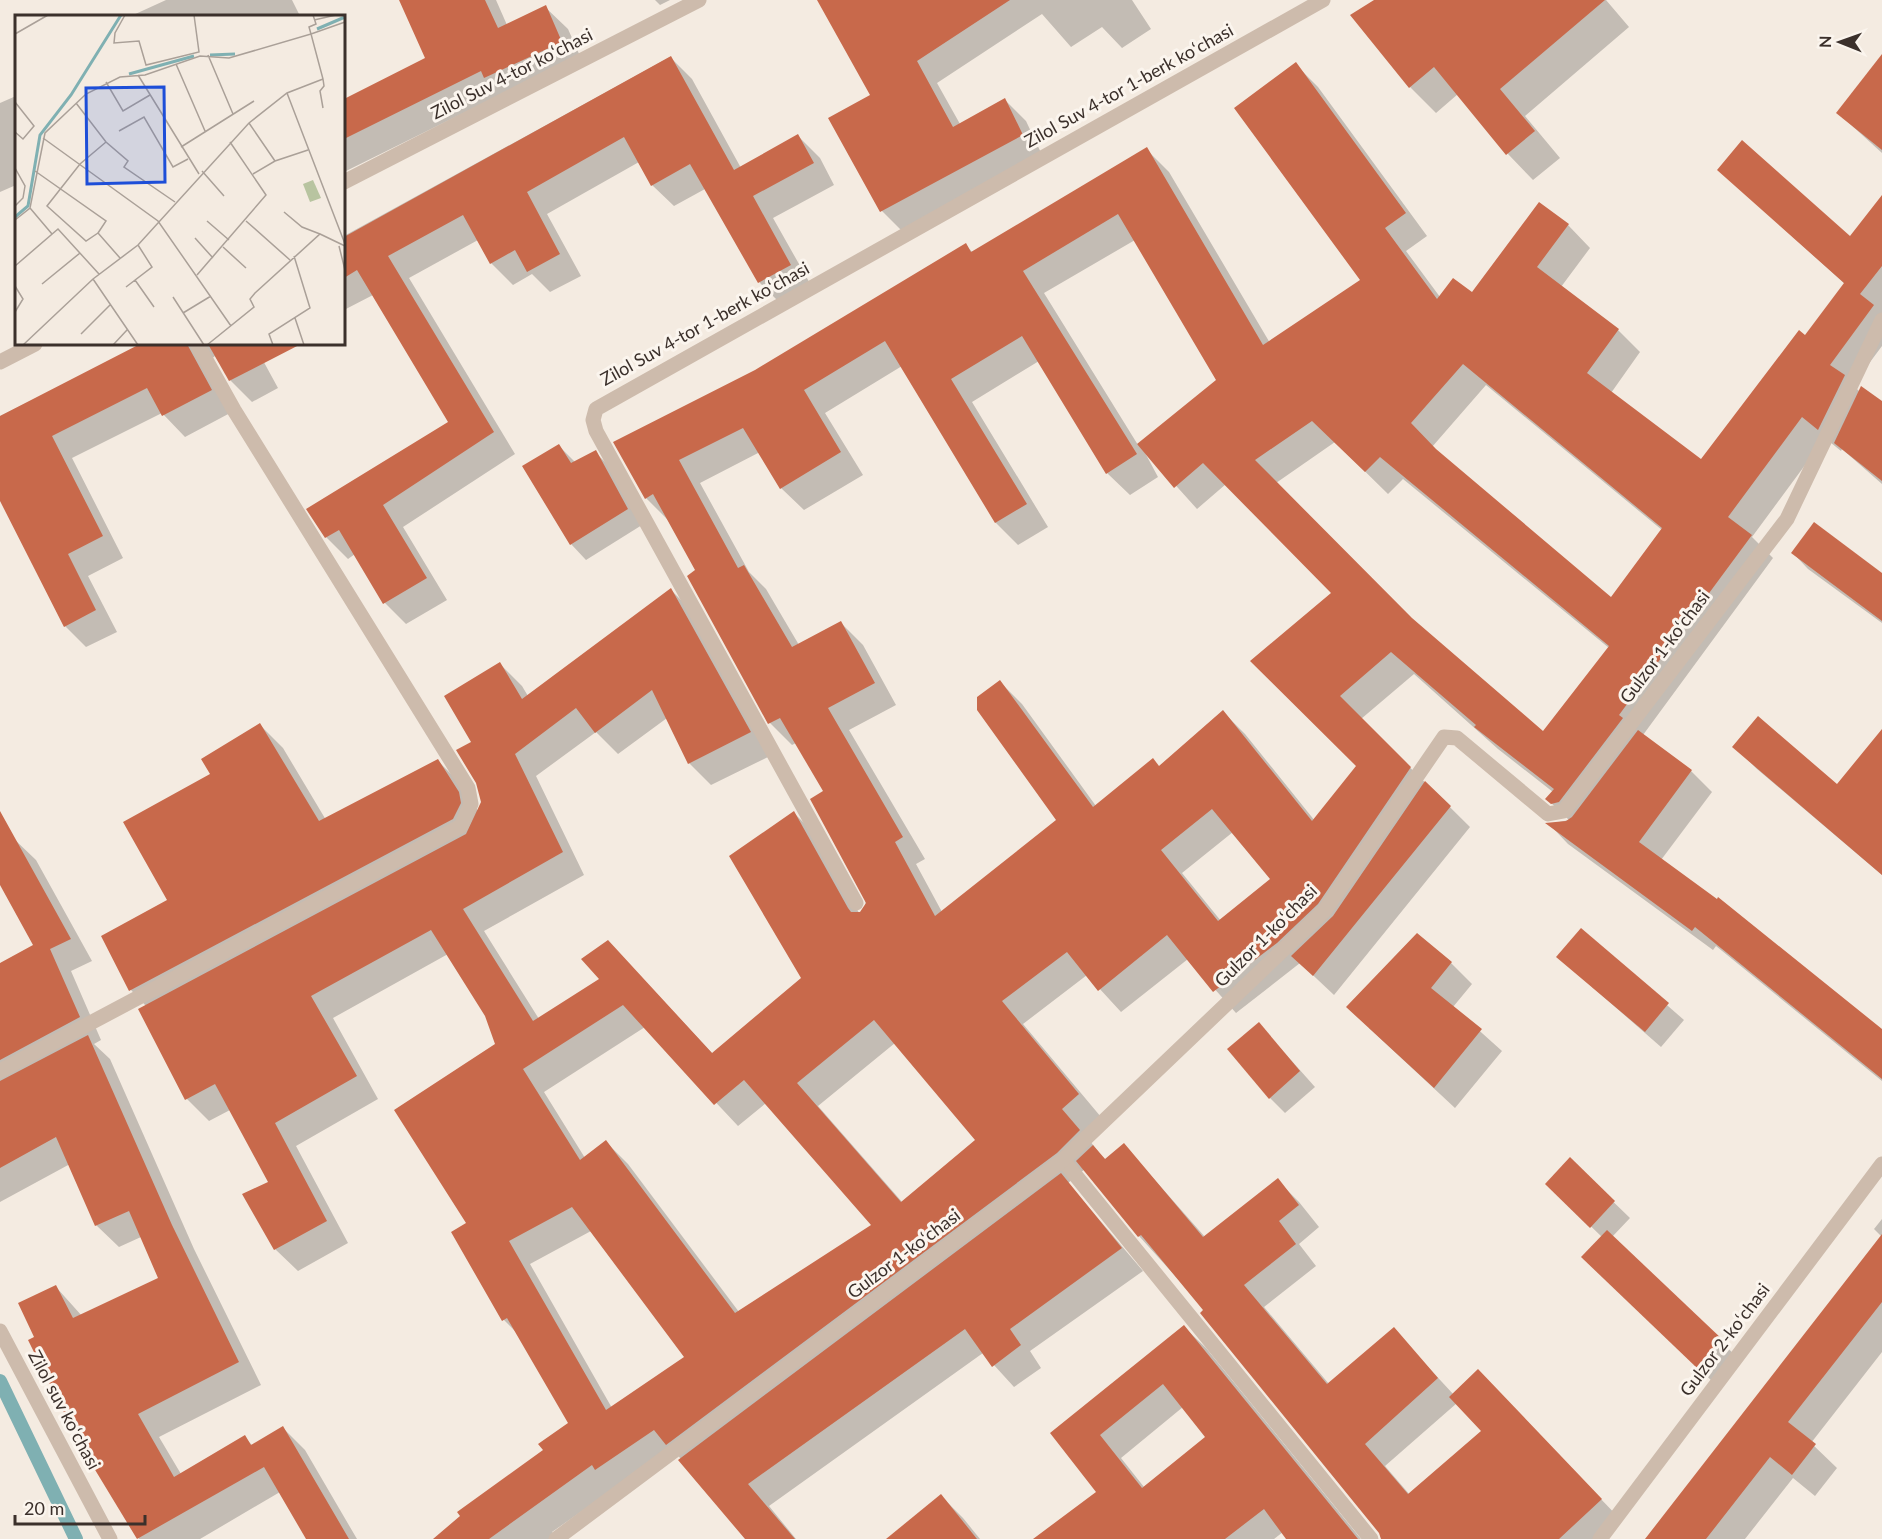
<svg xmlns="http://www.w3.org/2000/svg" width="1882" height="1539" font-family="Lato,sans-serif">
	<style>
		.shadow { fill: #0003; fill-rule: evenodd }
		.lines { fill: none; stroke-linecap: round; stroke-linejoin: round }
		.stream { stroke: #7fb0b2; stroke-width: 14 }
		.building { fill: #c8694b; fill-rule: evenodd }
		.minor { stroke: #cdbbac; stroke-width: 15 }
		.labels { text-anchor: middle; stroke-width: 6; stroke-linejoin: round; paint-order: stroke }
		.street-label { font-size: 18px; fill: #3b302b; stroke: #fbf5ee }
		.inset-river { fill: none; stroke: #7fb0b2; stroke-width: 3 }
		.inset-road { fill: none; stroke: #aaa098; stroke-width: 1.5 }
		.view { fill: #1d4ed8; fill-opacity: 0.15; stroke: #1d4ed8; stroke-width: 3 }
		.inset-edge { fill: none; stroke: #3b302b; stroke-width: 3 }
	</style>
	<rect width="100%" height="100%" fill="#f4ebe1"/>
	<g class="shadow">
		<path d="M166,0H292L300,16H131Z"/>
		<path d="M401,0H496L507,25L545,7L568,29L584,65L502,94L344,172V101L427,59Z"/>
		<path d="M655,0H670L660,5Z"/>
		<path d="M819,0H1132L1151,29L1122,48L1102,27L1071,47L1042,14L937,83L960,124L1005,100L1026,121L1043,157L903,232L882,211L830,119L872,96Z"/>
		<path d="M1377,0H1606L1629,27L1525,116L1560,158L1533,180L1508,154L1458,94L1436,113L1410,87L1352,16Z"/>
		<path d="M670,57L692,79L741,168L798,136L820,158L834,185L773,218L812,287L781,304L760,283L705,189L674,206L652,185L639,162L547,214L581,276L550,292L532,274L513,285L491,263L478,240L409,278L515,454L403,527L447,600L406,624L385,603L355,554L348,559L326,537L450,423L373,295L344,310V236Z"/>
		<path d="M1882,57V153L1838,113Z"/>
		<path d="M1295,64L1318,87L1427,236L1406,251L1440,297L1472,294L1568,225L1590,248L1561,287L1618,330L1640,352L1611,393L1702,461L1806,337L1845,284L1719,170L1850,238L1882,198V346L1853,385L1860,392L1882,403V484L1842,449L1841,451L1825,438L1752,537L1773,558L1643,735L1691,771L1712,792L1661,860L1882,1031V1081L1716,946L1713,950L1568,844L1549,824L1569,820L1547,799L1553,792L1498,749L1414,674L1361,719L1470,827L1334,995L1300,963L1236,1013L1188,959L1121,1012L1087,975L1023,1024L1101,1117L1083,1132L1100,1154L1106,1160L1124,1145L1205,1237L1277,1180L1299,1202L1319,1227L1299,1244L1316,1266L1264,1307L1329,1384L1393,1329L1454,1395L1499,1393L1622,1521L1603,1539H1381L1380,1532L1206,1310L1139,1236L1085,1169L1068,1183L1143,1271L1030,1351L1041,1368L1014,1387L983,1353L769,1506L796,1539H746L676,1453L615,1488L552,1532L557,1539H436L545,1451L570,1424L518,1334L504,1320L453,1233L468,1224L497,1045L487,1016L448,954L333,1018L378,1099L296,1146L348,1243L298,1271L275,1249L270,1183L230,1110L209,1121L187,1099L146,1006L131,990L103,937L169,901L212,775L260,725L283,748L326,820L438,761L461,784L478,811L482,802L473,742L500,664L522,686L528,696L671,590L693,612L772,755L711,785L689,763L667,718L618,754L596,732L536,776L584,875L484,931L539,1019L601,979L608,942L713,1054L803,978L794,813L816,835L859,913L865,909L866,898L825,791L796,743L792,745L770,723L697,571L668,520L646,498L615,442L756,372L966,245L973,253L1146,149L1169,172L1270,343L1363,280ZM1135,240L1218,380L1138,445L1044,293ZM1039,361L1107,473L1130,495L1158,477L1143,449L1197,509L1226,484L1334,593L1253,661L1358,766L1315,821L1245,734L1223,712L1160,767L1096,806L1022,704L1000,682L1058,820L942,912L916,864L925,859L849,730L896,705L863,645L841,623L799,645L766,589L749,572L700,483L760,452L781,488L804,510L863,475L825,413L902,366L996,523L1018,545L1048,527L972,402ZM1486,385L1662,530L1611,599L1432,447ZM1335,442L1388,494L1403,479L1609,648L1544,733L1413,621L1276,483ZM1233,832L1272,879L1221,921L1182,873ZM645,1027L738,1126L766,1103L873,1225L739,1312L628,1164L606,1142L585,1158L544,1092ZM895,1043L977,1140L903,1203L818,1106ZM591,1231L686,1357L612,1408L530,1264ZM1457,1403L1484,1431L1410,1495L1385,1466Z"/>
		<path d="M16,96V185L0,192V103Z"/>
		<path d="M146,344H282L260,355L278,388L252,402L230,380L215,356L209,361L232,412L185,437L162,413L72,458L123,558L88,576L117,632L86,647L65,626L0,498V416Z"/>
		<path d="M559,446L575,462L595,452L611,468L642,525L586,560L571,544Z"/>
		<path d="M1793,553L1882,575V623L1808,569Z"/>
		<path d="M1882,731V875L1757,769L1734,746L1837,787Z"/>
		<path d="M13,838L36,860L92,961L71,971L101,1040L94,1044L110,1059L194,1249L261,1385L159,1437L181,1474L244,1437L253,1446L283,1428L305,1450L357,1539H308L280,1492L200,1539H139L81,1444L36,1338L56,1287L82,1316L160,1278L141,1237L119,1247L96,1225L70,1164L0,1202V965L36,946L0,882V845Z"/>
		<path d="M1581,930L1684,1020L1661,1047L1558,957Z"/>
		<path d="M1451,963L1472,984L1453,1007L1502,1051L1455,1108L1369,1028Z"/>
		<path d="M1259,1024L1315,1087L1285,1113L1270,1098Z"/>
		<path d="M1570,1160L1630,1218L1612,1237L1737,1357L1713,1382L1599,1272L1602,1237L1547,1184Z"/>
		<path d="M1882,1219V1352L1811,1443L1837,1468L1815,1496L1793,1478L1745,1539H1647L1882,1237L1874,1229Z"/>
		<path d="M1184,1327L1206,1348L1361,1539H1288L1283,1532L1274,1539H1035L1099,1492L1052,1433ZM1183,1407L1207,1437L1144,1487L1121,1458Z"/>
		<path d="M941,1496L963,1518L980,1539H904Z"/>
	</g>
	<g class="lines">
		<path class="stream" d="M0,1381L76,1539"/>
	</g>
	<g class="building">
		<path d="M399,0H485L498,28L546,5L562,42L484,78L481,71L344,139V99L425,58Z"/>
		<path d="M817,0H1010L917,61L953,127L1005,98L1023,135L880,212L828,118L870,95Z"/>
		<path d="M1374,0H1605L1500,89L1535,131L1506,155L1434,67L1409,88L1350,15Z"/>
		<path d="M1882,54V150L1836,113Z"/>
		<path d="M671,56L734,170L798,134L814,163L753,196L791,265L758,283L690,164L651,186L624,137L527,192L560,254L527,272L515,250L490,264L463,215L388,256L494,432L383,505L427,578L383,604L339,530L325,538L306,509L448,422L357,270L344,278V237Z"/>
		<path d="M1296,62L1406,213L1385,228L1437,299L1453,278L1472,292L1539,202L1569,224L1537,267L1619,329L1587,373L1701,459L1799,330L1805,335L1844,283L1717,170L1742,140L1850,236L1882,195V266L1860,294L1874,305L1830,365L1845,375L1818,430L1802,417L1728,517L1752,535L1619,715L1623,718L1559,802L1551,804L1545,799L1554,789L1474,727L1476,725L1391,652L1340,696L1411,767L1318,904L1277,943L1213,992L1167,935L1098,991L1067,952L1002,1001L1079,1094L1062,1109L1080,1130L1057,1153L666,1445L654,1430L595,1470L592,1465L489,1539H433L460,1516L457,1512L543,1450L538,1444L568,1423L507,1318L502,1321L451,1232L466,1223L394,1110L495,1044L485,1016L431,930L311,996L357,1076L275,1123L327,1221L274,1250L242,1194L268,1182L215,1084L185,1100L138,1009L466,834L481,802L476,783L456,750L471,742L444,696L500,662L522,699L671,588L751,732L688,764L652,690L595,733L576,708L515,754L563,852L463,909L533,1021L599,979L581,959L608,940L712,1053L801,978L729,856L794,811L848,908L851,912H860L866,903L810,799L823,791L780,718L768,724L687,576L695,570L653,494L645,499L613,442L755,370L966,243L971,252L1147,147L1263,345L1360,280L1234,108ZM1118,214L1216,380L1137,444L1174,488L1203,463L1331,593L1250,661L1356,766L1312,821L1223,710L1159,766L1153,758L1093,807L1000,680L977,697V710L1056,820L935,916L895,842L903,837L828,708L875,683L841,621L792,647L744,565L738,568L679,460L743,428L780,489L841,452L804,390L885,341L995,523L1027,504L951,379L1022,336L1106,474L1137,454L1023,271ZM1463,364L1662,528L1611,597L1436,449L1411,423ZM1312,421L1365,472L1380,457L1609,646L1543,731L1412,618L1255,460ZM1212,809L1270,879L1218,921L1161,850ZM623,1005L714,1105L744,1080L871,1225L735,1313L606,1140L580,1160L523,1069ZM874,1020L975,1140L901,1202L797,1083ZM572,1207L684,1357L606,1410L509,1241Z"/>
		<path d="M140,344H187L212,390L162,416L147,388L52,436L103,536L68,554L96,610L64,627L0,501V416Z"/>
		<path d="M208,344H301L229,381Z"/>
		<path d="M1861,386L1882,401V481L1834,443Z"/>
		<path d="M559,444L571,463L596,450L628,509L570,545L522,466Z"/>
		<path d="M1814,522L1882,573V621L1791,553Z"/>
		<path d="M1758,716L1837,784L1882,729V875L1732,747Z"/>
		<path d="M260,723L319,821L438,759L459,792L461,803L453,819L129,991L101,936L167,900L123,822L210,774L201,759Z"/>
		<path d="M1638,730L1692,770L1639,842L1717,899L1718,897L1882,1029V1079L1695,927L1692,931L1545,823L1566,821L1572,817Z"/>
		<path d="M1425,781L1451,806L1313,976L1291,956L1333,916Z"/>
		<path d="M0,811L71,939L50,949L80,1017L0,1060V963L33,945L0,885Z"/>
		<path d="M1581,928L1669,1003L1645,1032L1556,957Z"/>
		<path d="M1417,933L1452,962L1431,988L1482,1029L1434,1088L1346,1007Z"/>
		<path d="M1259,1022L1300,1071L1269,1099L1227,1049Z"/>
		<path d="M88,1035L172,1225L239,1362L138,1414L174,1477L245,1435L251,1445L283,1426L349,1539H306L264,1467L137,1539L80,1445L28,1340L34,1337L18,1303L56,1285L73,1318L158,1278L129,1211L95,1226L56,1137L0,1168V1081Z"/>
		<path d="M1124,1143L1203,1237L1278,1178L1299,1205L1279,1221L1296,1244L1244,1285L1327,1384L1394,1327L1438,1378L1365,1444L1408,1494L1481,1431L1449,1397L1478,1369L1602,1499L1559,1539H1381L1379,1533L1200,1313L1203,1310L1141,1235L1138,1237L1076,1161L1093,1145L1105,1159Z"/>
		<path d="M1570,1157L1615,1201L1590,1228L1545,1184Z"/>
		<path d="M1061,1173L1122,1248L1010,1329L1021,1345L992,1367L965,1329L748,1484L795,1539H745L678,1460Z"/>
		<path d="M1607,1230L1723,1340L1697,1368L1581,1257Z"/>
		<path d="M1882,1234V1302L1788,1422L1816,1444L1792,1475L1770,1457L1706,1539H1645Z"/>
		<path d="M1184,1325L1358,1539H1286L1264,1509L1225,1539H1033L1096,1492L1050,1433ZM1163,1384L1205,1437L1142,1488L1100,1435Z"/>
		<path d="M941,1494L977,1539H886Z"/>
	</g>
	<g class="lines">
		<g class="minor">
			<path d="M344,182L699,0"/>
			<path d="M0,362L35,344"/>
			<path d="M856,903L596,431L593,420L596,409L1323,0"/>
			<path d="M0,1071L461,826L471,804L468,788L234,410L197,344"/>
			<path d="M1063,1160L1371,1539"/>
			<path d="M0,1331L110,1539"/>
			<path d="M556,1539L1063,1160L1325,910L1444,737L1457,738L1548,814L1564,811L1787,519L1882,320"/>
			<path d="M1600,1539L1882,1164"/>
		</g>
	</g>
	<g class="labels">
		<g class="street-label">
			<text transform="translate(512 74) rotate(-27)" y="6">Zilol Suv 4-tor koʻchasi</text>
			<text transform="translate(1129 86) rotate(-29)" y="6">Zilol Suv 4-tor 1-berk koʻchasi</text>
			<text transform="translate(705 324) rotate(-29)" y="6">Zilol Suv 4-tor 1-berk koʻchasi</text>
			<text transform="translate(1665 647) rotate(-53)" y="6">Gulzor 1-koʻchasi</text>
			<text transform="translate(1266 936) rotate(-45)" y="6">Gulzor 1-koʻchasi</text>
			<text transform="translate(904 1254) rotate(-37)" y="6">Gulzor 1-koʻchasi</text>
			<text transform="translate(1725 1340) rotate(-53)" y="6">Gulzor 2-koʻchasi</text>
			<text transform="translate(64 1410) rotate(62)" y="6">Zilol suv koʻchasi</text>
		</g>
	</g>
	<g transform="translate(15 15)">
		<rect width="330" height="330" fill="#f4ebe1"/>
		<path d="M298,165L306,183L295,187L288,169Z" fill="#b8c4a0"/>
		<path class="inset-river" d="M302,14L330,2M195,40L220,39M114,59L179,41M0,202L13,191L25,120L56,80L106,0"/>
		<path class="inset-road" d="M110,0L100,18L99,28L124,26L131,50L184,37L179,0M299,5L321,0M0,19L33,0M193,40L218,99M161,49L190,116M123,60L184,159M91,67L108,96L135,80M272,78L330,229M0,87L19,111L8,124L0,117M61,88L91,127L113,146L109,152L160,187M308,93L305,76L309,71L308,64M234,108L260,146M104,116L129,102L158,152L173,144M28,123L143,206L216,311M166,132L239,86M0,153L10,171L8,183L0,191M20,156L91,206L83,218L105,243M187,156L209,181M238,159L260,146L293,135M15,193L37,219M269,197L287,212L305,219M0,205L15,193L30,118L71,79L105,62L130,60L185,41L214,43L296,19L294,12L301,9L298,0M192,206L214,225M231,206L275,245M83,218L71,226L32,191L65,149L91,127M180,223L198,243M324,231L330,255M208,232L231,253M0,251L43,214L84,259M182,260L251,180L215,127M78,264L123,330M120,265L139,292M27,269L65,238M0,271L8,284L0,297M111,272L137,252L123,230M158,282L189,330M168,298L196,281M280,303L289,330M66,319L96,289M8,330L78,264L123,230L234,108L272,78L308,64L296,19L330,7M98,330L112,315M192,330L239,292L235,284L240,278L305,219L330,231M258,330L254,319L295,293L279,241"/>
		<path class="view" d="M149,72L150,167L72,169L71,73Z"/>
		<rect width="330" height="330" class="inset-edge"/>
	</g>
	<g transform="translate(1840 42) rotate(271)" stroke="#fbf5ee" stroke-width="4.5" paint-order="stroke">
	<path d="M0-4.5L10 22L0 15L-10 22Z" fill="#3b302b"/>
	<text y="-9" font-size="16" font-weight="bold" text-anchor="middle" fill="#3b302b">N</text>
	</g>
	<path d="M15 1515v9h130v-9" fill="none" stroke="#3b302b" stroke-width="3"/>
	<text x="24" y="1515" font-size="18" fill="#3b302b" stroke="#fbf5ee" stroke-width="4.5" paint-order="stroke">20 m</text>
</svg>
